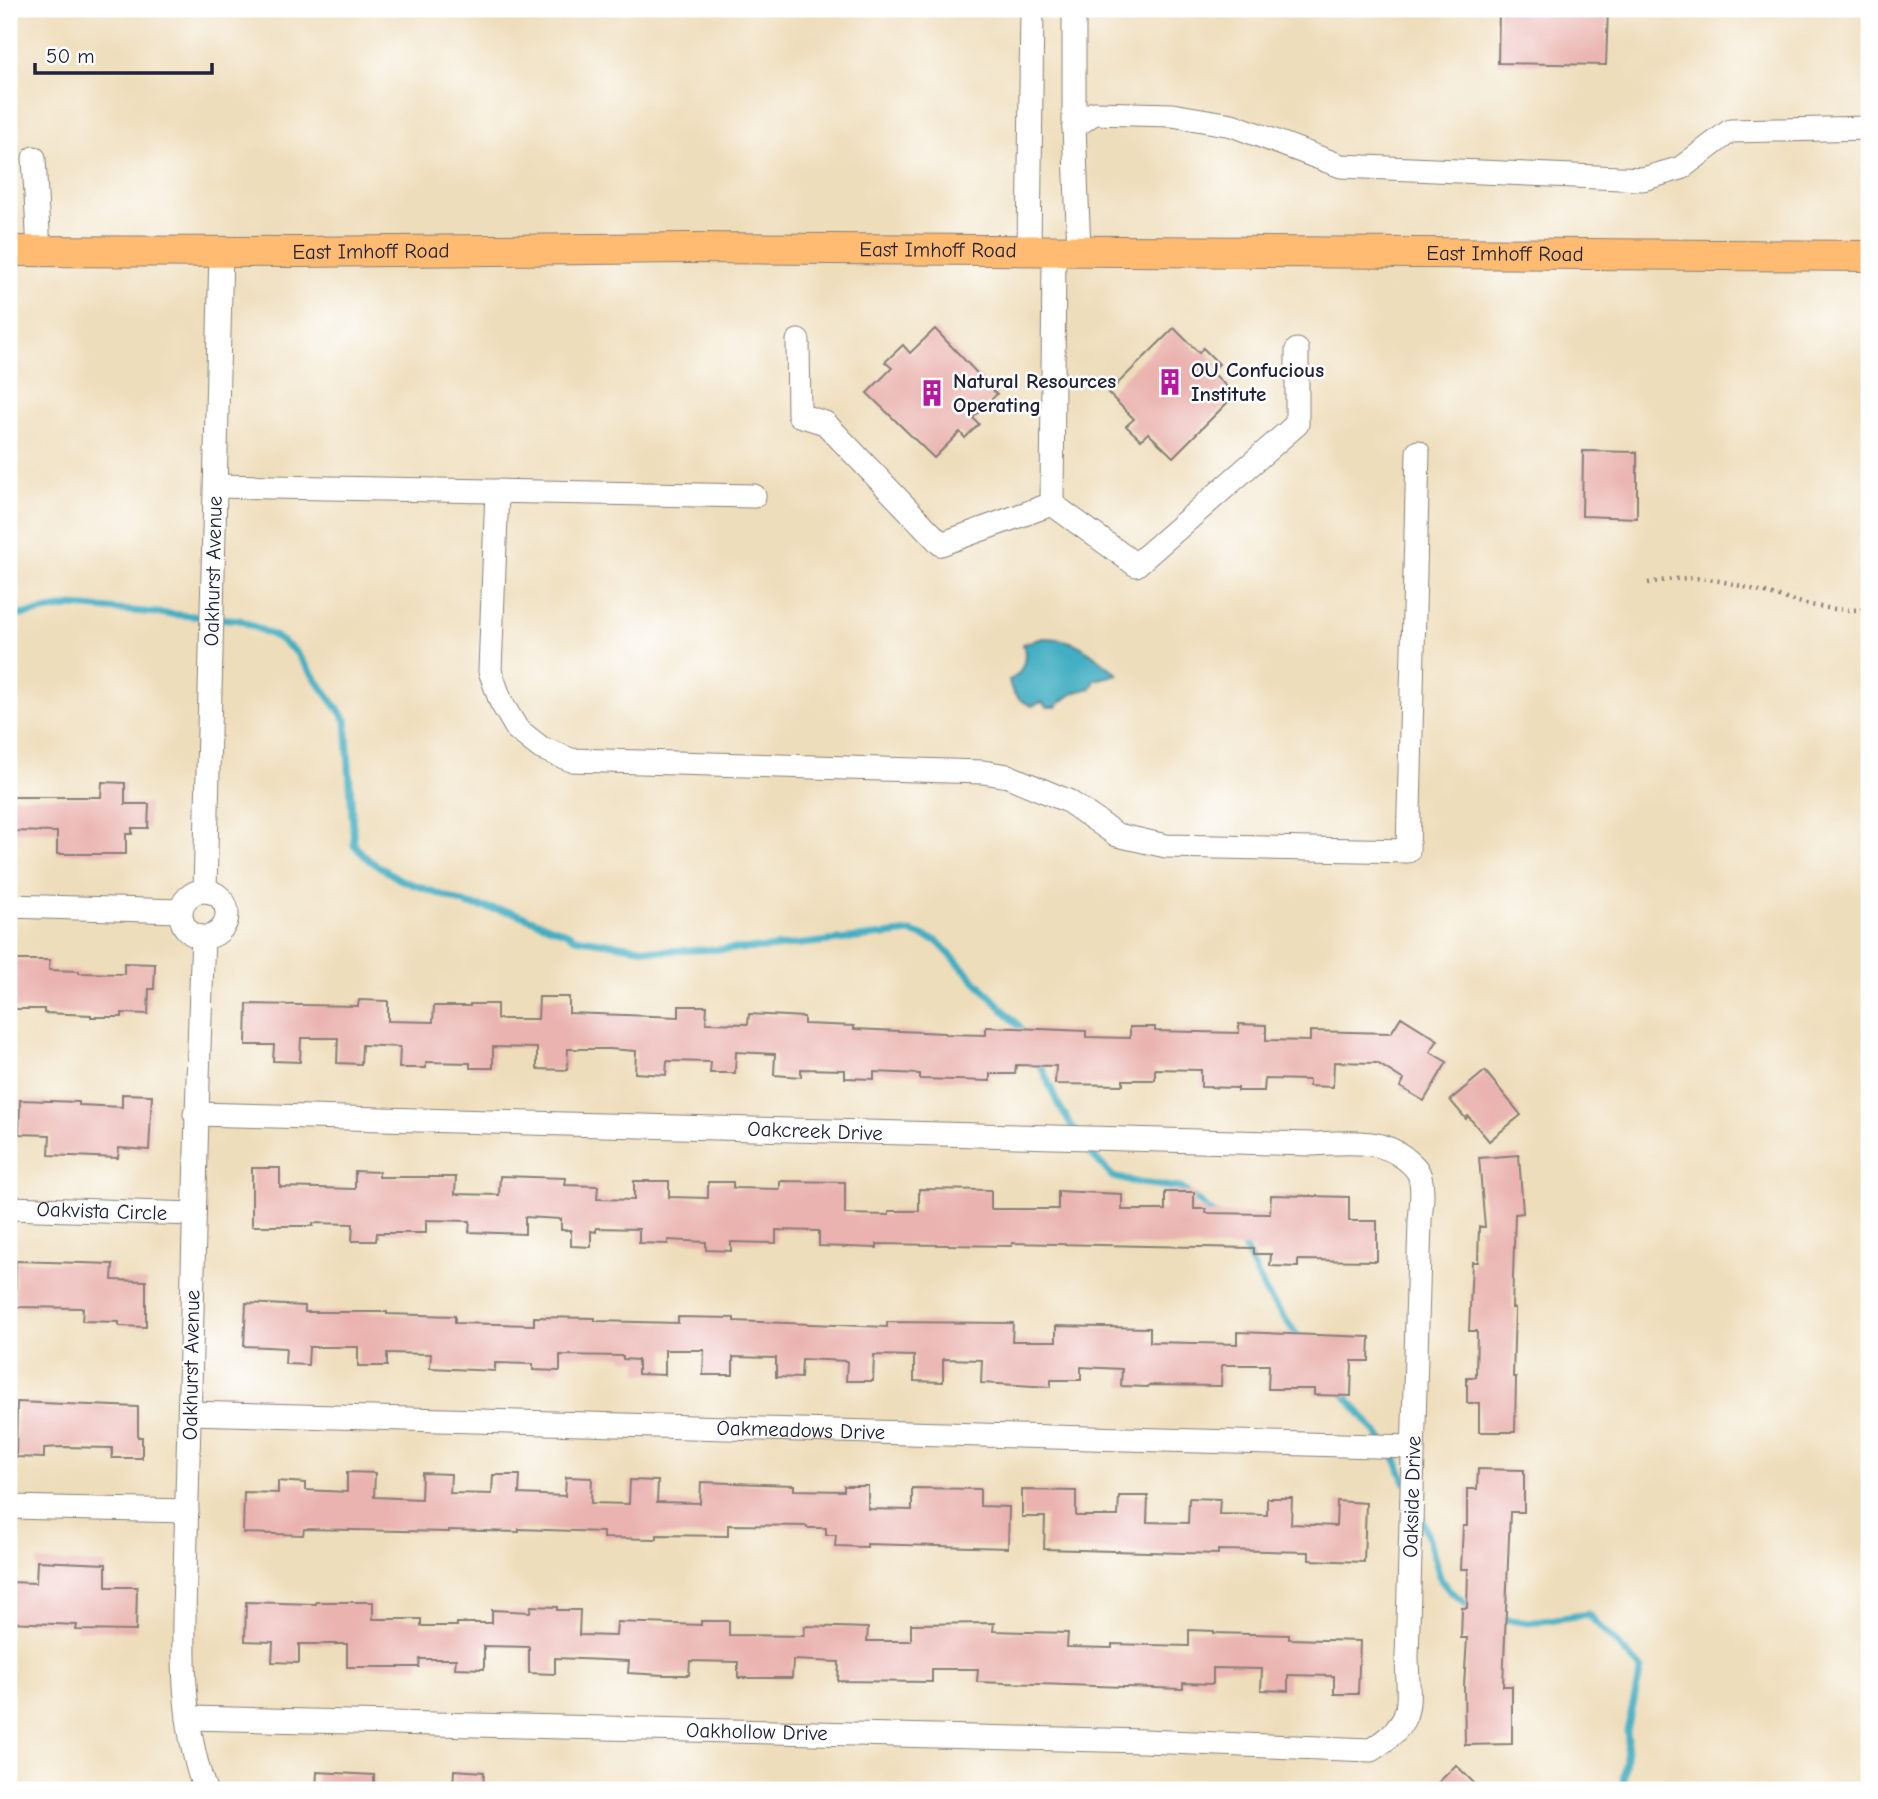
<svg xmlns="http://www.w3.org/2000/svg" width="1878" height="1799" font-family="'Comic Neue',sans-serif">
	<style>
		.water { fill: #43aec2; stroke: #32687e; stroke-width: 2 }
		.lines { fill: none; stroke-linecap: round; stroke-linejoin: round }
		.stream { stroke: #43aec2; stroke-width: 7 }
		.building { fill: #eab3af }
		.minor-casing { stroke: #88807a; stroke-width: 25 }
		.major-casing { stroke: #88807a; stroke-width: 32 }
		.path { stroke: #88807a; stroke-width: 4.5; stroke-dasharray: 2 5; stroke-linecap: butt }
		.minor { stroke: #fff; stroke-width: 23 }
		.major { stroke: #ffbb71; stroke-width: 30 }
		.labels { text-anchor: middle; stroke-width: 5; stroke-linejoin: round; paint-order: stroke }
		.street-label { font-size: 21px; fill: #22223b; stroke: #fff }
		.poi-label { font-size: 21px; font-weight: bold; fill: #22223b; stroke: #fff; text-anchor: start }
	</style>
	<rect width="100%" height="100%" fill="#fff"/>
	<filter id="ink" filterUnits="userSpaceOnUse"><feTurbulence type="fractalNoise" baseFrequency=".0143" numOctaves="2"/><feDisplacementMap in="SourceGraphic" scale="14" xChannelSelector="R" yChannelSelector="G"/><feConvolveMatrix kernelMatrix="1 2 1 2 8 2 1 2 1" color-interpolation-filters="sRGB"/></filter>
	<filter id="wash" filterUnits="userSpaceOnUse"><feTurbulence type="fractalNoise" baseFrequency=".00686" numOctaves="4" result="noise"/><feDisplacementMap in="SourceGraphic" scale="28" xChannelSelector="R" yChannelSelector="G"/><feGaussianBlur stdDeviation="1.57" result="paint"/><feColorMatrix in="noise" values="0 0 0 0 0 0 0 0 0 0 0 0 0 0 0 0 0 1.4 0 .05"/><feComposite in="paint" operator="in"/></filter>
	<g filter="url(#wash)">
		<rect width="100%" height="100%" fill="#eeddba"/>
		<path class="water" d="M1043,638C1081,638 1090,654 1118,674L1095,680L1091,688C1076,691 1066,696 1056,707H1047L1042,702L1032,706C1019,700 1011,695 1009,680C1023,675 1028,657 1023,644Z"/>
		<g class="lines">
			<g class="stream">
				<path d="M9,617L73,606L240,620L276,637L295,651L346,720L354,845L369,860L401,880L469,905L512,912L567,933L575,938L659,951L766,948L911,932L937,941L1019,1026L1024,1035"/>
				<path d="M1037,1057L1058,1104L1076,1133"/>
				<path d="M1082,1144L1113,1177L1140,1183L1181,1188L1219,1218"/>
				<path d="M1242,1242L1266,1293L1300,1339"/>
				<path d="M1340,1389L1384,1442"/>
				<path d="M1391,1452L1398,1463L1405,1482"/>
				<path d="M1420,1511L1441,1580L1449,1590L1474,1610"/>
				<path d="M1498,1618L1529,1623L1588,1614L1641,1669L1627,1731L1628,1741L1622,1790"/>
			</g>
		</g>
		<g id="blocks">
			<g class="building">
				<path d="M1499,9H1608L1606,65L1498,63Z"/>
				<path d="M1174,328L1199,353L1203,348L1219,364L1211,371L1235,395L1173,457L1148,433L1141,440L1126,426L1134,419L1108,393Z"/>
				<path d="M935,329L997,394L973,418L979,424L965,438L960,432L934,458L867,393L892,368L885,362L903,345L910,353Z"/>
				<path d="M1583,451L1637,452V518L1582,516Z"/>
				<path d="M102,782L125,783V804H149L148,828H132V834H126V854H57V832L9,831V797H101Z"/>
				<path d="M9,960H50L49,970L79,971V973L124,974V963L155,964L154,989H149L148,1014L122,1013V1017H91V1015L44,1013V1009H9Z"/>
				<path d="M539,997H569V1013L679,1017V1006H707L706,1023L748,1024L749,1014L804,1017V1024L854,1026V1029L945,1033V1034L986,1035V1027L1016,1028L1086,1031V1037L1130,1038V1027H1155V1031L1239,1033V1024L1266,1025V1040L1310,1041V1031L1391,1033L1401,1017L1438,1040L1430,1052L1447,1062L1424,1101L1400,1087L1404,1080L1377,1063L1334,1062L1333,1087L1309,1086V1080L1265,1079L1264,1091H1238V1088L1201,1087V1070L1155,1069V1080H1123V1085L1055,1084L1056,1066L1016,1065L1015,1074H990V1081L920,1079V1074L874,1072V1079L845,1078V1070L801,1069V1077L774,1075L775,1054L736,1052L735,1073H710L711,1062L667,1061L666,1075L635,1073L636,1051L609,1049H568L567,1070L537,1069V1048L493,1047V1068H470V1063L426,1062V1068H399L400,1047L362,1045L361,1064L337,1063L338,1038H301L300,1062L273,1061L274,1045H246L247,1004L358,1006L359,1000L388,1001V1021L433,1022L434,1006H470V1004H497V1019H538Z"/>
				<path d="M1485,1071L1521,1115L1489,1141L1468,1116L1466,1119L1450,1100Z"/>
				<path d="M122,1094L152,1095L149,1150L119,1148L118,1158L49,1155L50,1135L19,1134L20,1100L79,1102V1105L122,1107Z"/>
				<path d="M1519,1155L1523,1213L1515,1214L1512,1308H1515L1513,1377H1516L1515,1432H1479V1403H1467V1377H1476L1477,1331H1469L1472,1262H1478L1479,1227H1485L1479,1158Z"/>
				<path d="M252,1168H280V1187L355,1189V1171L379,1172V1177H456L455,1194L499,1195L500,1176L566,1178L565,1185L598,1186L597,1199L634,1200V1181H669V1197L708,1198V1182H733V1188L780,1189V1181L845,1182V1214L889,1215V1211H919V1189L991,1190V1209H1058V1191L1122,1194V1210H1165V1192H1194V1209H1206V1213L1270,1214L1271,1195L1349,1197V1221H1377V1261L1298,1260V1267L1270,1266L1271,1254H1254V1248L1146,1246L1012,1243V1246L877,1244V1248L819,1246V1231L776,1230V1243L731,1242V1251L706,1250V1242L668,1240V1244L639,1243V1229L596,1228V1232L591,1231V1247L571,1246V1230H561V1219L525,1217V1234L469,1232L470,1221L426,1220V1233H377L376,1241H352L353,1224L313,1223V1226H252Z"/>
				<path d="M16,1261L113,1264L112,1280L146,1281V1327L119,1326V1322L82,1321L83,1308L15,1307Z"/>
				<path d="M246,1303L305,1306V1312H387V1314L455,1316V1323L534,1325V1317L595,1318V1321L678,1323V1317L734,1318V1321L887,1327V1322L1013,1323L1012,1341H1056V1326L1150,1328V1342L1237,1344V1332L1370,1337L1369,1361H1352L1351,1396L1314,1395V1389H1268L1269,1365H1222L1221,1386L1149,1385L1148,1387L1121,1386L1122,1369L1081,1367V1380H1051V1387L981,1383L982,1360L943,1359V1382L914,1381V1356L874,1355L873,1381H846L847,1361L802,1359L801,1378L776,1377V1358L733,1357V1375H703L704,1350H665V1375L638,1374V1360L623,1359V1356L560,1355V1371L533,1370V1364L495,1363V1371L430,1368L431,1354L387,1353V1366H358V1347H309L308,1365L285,1364L286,1348L244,1346Z"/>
				<path d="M17,1402L138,1407V1437H142V1458H112V1448L62,1447L44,1448V1458L16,1457Z"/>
				<path d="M1478,1469L1524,1470V1512H1510L1503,1686H1512V1744L1465,1745L1464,1686L1467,1638H1461L1462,1608H1467L1468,1569H1461L1463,1526H1467V1489H1477Z"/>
				<path d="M347,1472L375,1473L374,1497L421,1499L422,1473L451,1474L450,1493L492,1494L493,1475H520L519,1494L565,1496L566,1477L592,1478L591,1503L629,1504L630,1480L658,1481L657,1502L700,1503L701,1482L794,1485V1490L844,1491V1486H868V1509L912,1510V1488L980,1489V1506L1009,1507L1008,1548L867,1544V1547L835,1546L836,1535H826V1528H807V1526L728,1525V1536L657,1535V1539L603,1538V1532L519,1529V1532L449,1530V1532L304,1529L303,1535L243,1533L244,1492L278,1493V1481L305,1483V1490L347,1492Z"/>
				<path d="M1022,1490L1076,1491V1516H1118L1119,1496H1148L1147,1522L1188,1523L1189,1498L1220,1499L1219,1514L1267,1515V1498H1292L1291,1524L1336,1526L1337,1501L1366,1503L1364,1562L1309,1560V1552L1218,1550V1554L1044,1549L1045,1517H1022Z"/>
				<path d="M37,1561L106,1564V1587H137L136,1631L76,1630L77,1625L9,1622V1582L36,1583Z"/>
				<path d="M246,1602L316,1604V1602H373V1619H421V1626H457V1623H492V1610L530,1612L531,1606L557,1607V1610H580L579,1635L616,1636L617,1622L701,1625V1621H729V1635L804,1636L805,1626L868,1628L867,1641H911V1624L994,1623L993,1631L1068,1633L1067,1647L1112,1648V1644L1189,1646V1630L1214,1631V1633L1289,1635V1639L1360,1641L1358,1694H1334V1676L1288,1675V1691L1261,1690L1262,1669L1213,1668V1684L1183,1683V1689L977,1682L978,1669H932V1682L838,1681L839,1662L793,1660L792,1678H738V1662L690,1661L689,1675H664L628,1673L629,1661L555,1658V1674L529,1673V1647L484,1646V1669L455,1668L456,1659H420L419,1667H347V1644H299V1663L272,1662L273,1642L245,1641Z"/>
				<path d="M1456,1765L1481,1790H1431Z"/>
				<path d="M454,1770L484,1772L483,1790H453Z"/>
				<path d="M317,1772L374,1775V1790H316Z"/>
			</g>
		</g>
	</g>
	<g filter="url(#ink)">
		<use href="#blocks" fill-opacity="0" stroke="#88807a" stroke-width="2"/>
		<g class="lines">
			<defs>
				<g id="minor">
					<path d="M1074,127V9"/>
					<path d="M34,158L39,251"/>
					<path d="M1029,249L1032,9"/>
					<path d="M1079,250L1074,127L1094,113L1172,115L1232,125L1341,166L1643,179L1681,168L1730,131L1869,128"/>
					<path d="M798,341L799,415L825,423L941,544L1052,504L1054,250"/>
					<path d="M216,486L754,496"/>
					<path d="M497,491L490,671L501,702L517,729L541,748L571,760L983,772L1008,776L1068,801L1117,835L1166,846L1408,851L1418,452"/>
					<path d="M1052,504L1136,565L1297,424V350"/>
					<circle cx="204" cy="914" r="23"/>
					<path id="s1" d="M205,891L221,252"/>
					<path d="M9,906L181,911"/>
					<path d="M203,938C196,1099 194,1260 189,1421C188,1472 186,1523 185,1575C183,1646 180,1722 205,1790"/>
					<path id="s2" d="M9,1208L194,1214"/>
					<path id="s3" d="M190,1413L1412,1447"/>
					<path d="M9,1507L187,1511"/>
					<path id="s4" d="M188,1718L1144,1741L1371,1750C1417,1721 1408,1706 1407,1657L1420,1221C1421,1206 1424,1191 1420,1177C1418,1169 1413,1165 1407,1160C1381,1137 1344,1143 1312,1144L195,1114"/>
				</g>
				<g id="major">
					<path id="s5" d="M9,251L296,252L687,248L1869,256"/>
				</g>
			</defs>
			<use href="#minor" class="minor-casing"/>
			<use href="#major" class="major-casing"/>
			<path class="path" d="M1648,583C1670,579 1692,576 1714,580C1766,589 1815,615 1869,609"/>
			<use href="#minor" class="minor"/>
			<use href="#major" class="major"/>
		</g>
	</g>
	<defs>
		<symbol id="building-bare" viewBox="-9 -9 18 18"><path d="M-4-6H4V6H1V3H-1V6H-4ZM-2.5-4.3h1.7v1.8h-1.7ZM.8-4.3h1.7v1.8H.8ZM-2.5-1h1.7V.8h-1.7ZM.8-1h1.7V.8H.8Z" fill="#b5179e" stroke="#fff" stroke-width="2.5" paint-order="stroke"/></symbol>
	</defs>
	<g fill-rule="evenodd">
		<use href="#building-bare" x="1151" y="363" width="38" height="38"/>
		<use href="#building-bare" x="913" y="374" width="38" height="38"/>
	</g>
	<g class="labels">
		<g class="street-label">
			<text dy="7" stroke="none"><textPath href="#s5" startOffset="929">East Imhoff Road</textPath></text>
			<text dy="7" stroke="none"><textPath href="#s5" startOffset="362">East Imhoff Road</textPath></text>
			<text dy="7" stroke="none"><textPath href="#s5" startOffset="1496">East Imhoff Road</textPath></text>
			<text dy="7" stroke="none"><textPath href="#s1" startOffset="320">Oakhurst Avenue</textPath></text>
			<text transform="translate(815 1131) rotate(2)" y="7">Oakcreek Drive</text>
			<text dy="7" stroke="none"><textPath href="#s2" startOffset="93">Oakvista Circle</textPath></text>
			<text transform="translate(191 1365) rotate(-89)" y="7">Oakhurst Avenue</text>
			<text dy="7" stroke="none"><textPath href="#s3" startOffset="611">Oakmeadows Drive</textPath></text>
			<text dy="7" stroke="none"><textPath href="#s4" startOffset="1452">Oakside Drive</textPath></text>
			<text dy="7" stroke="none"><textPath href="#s4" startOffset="569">Oakhollow Drive</textPath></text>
		</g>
		<g class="poi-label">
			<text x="1191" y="377">OU Confucious<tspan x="1191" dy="24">Institute</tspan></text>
			<text x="953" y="388">Natural Resources<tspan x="953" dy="24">Operating</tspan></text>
		</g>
	</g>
	<rect width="1878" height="1799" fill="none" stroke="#fff" stroke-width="35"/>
	<path d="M35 63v10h177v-10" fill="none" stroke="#22223b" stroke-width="3.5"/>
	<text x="46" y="63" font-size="21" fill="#22223b" stroke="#ffffff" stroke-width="5" paint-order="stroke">50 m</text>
</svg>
